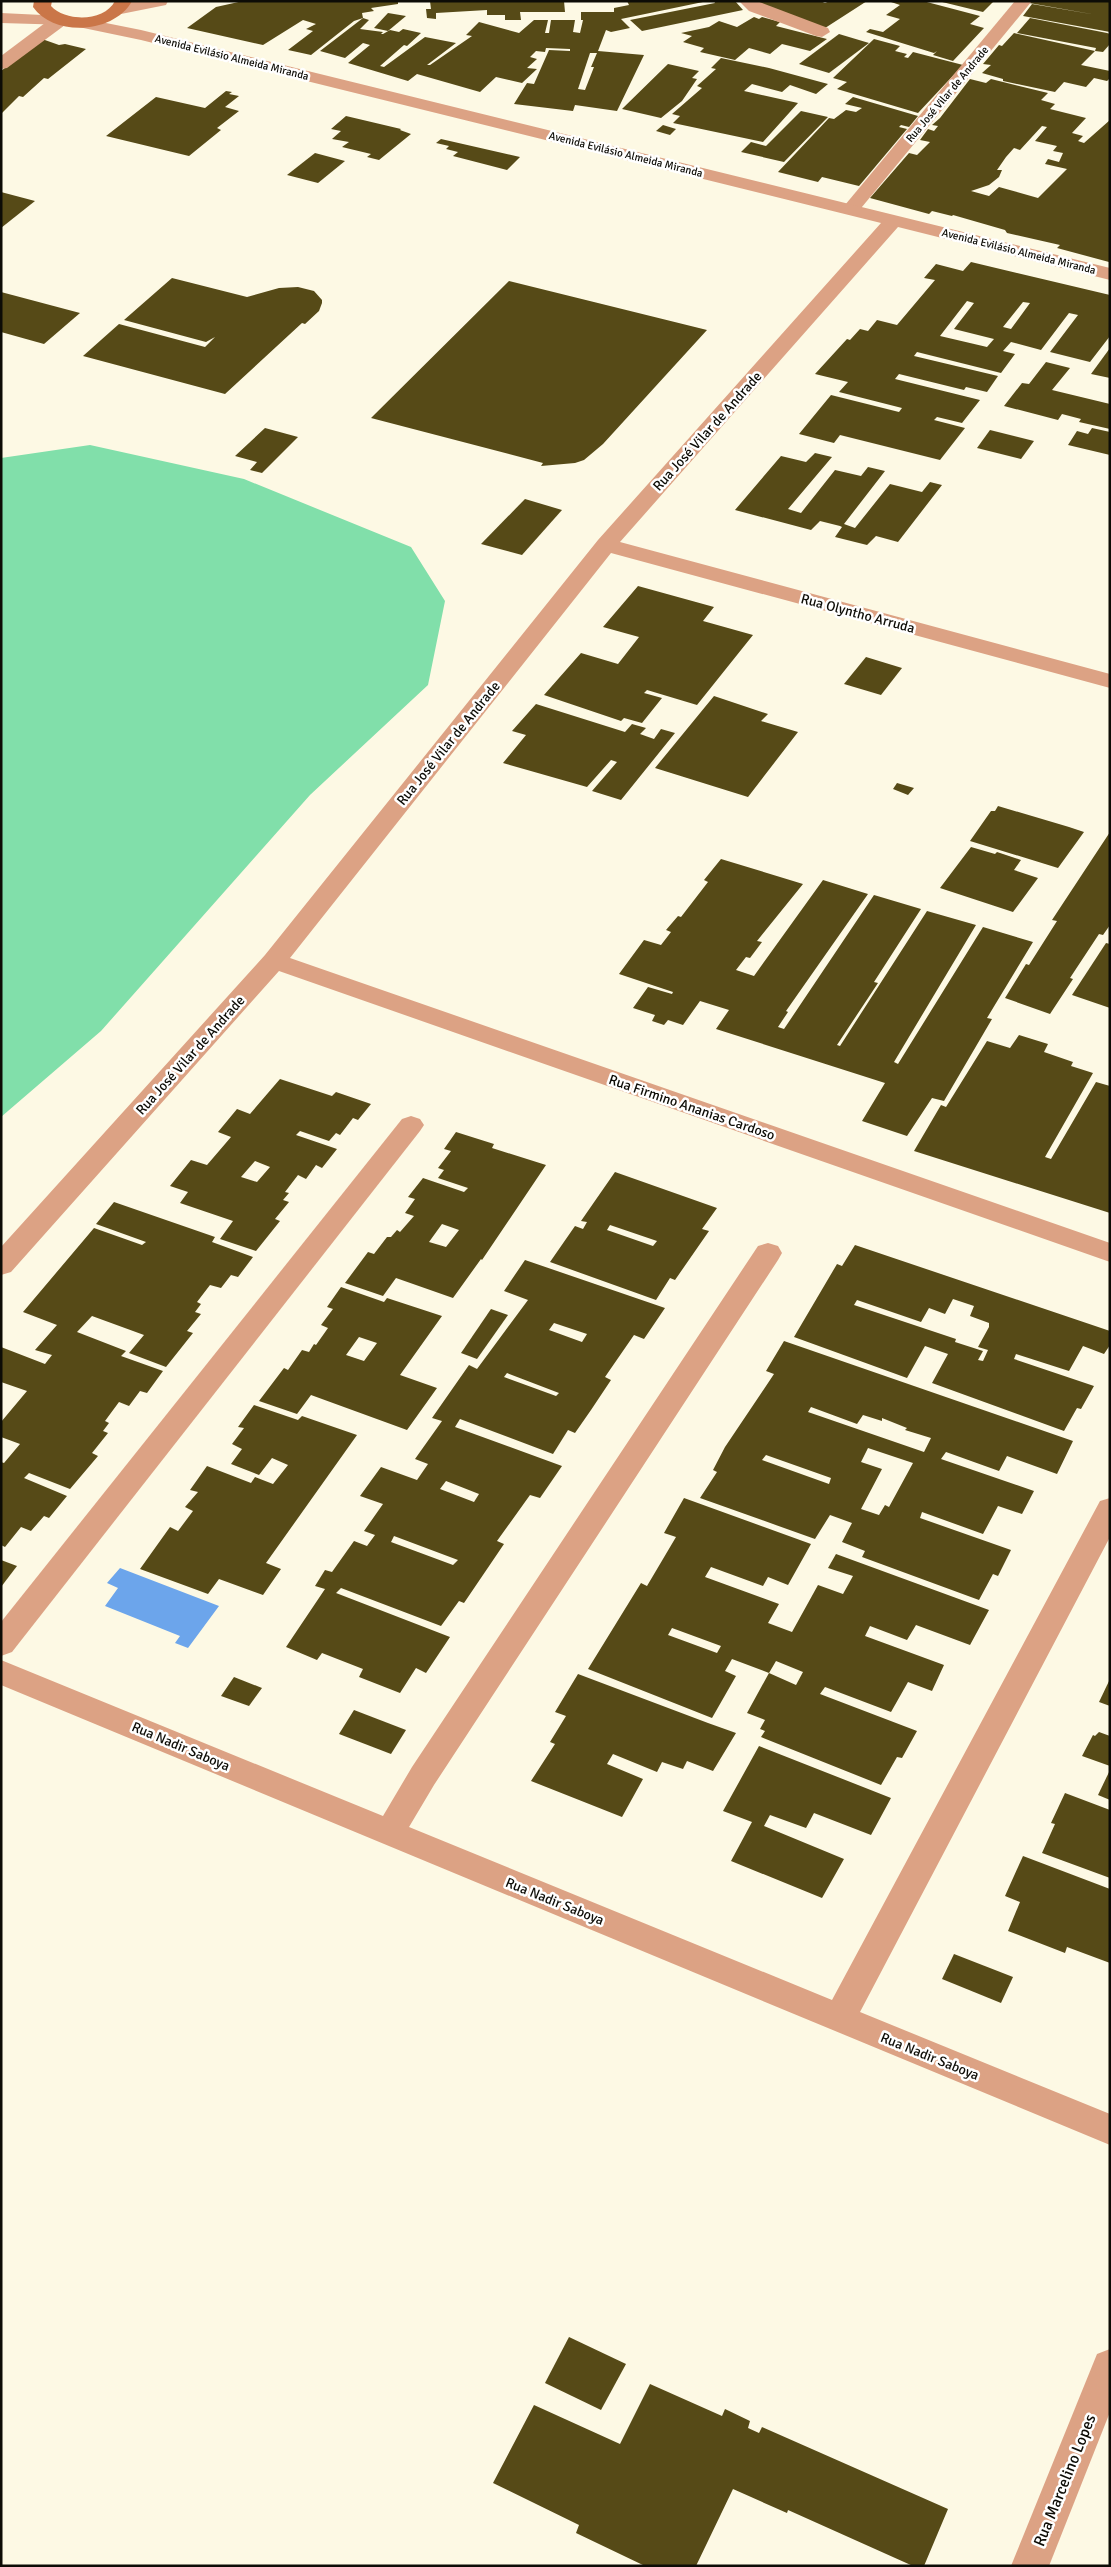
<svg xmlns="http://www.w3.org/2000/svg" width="1111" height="2567" font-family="Signika,sans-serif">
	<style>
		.green { fill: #81dfaa }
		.water { fill: #6ca5eb }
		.building { fill: #564a17; fill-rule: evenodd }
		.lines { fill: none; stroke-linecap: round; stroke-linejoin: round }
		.lane { fill: #dca284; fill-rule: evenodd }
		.street { fill: #dca284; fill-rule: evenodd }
		.secondary { fill: #ca7648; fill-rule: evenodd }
		.labels { text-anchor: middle; stroke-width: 5; stroke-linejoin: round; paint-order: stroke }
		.far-street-label { font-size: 11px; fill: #0d0c06; stroke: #fff }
		.street-label { font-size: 14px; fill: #0d0c06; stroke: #fff }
		.near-street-label { font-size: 16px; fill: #0d0c06; stroke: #fff }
	</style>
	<rect width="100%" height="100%" fill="#fdf9e4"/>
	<path class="green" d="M90,445L244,479L411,547L445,601L428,685L310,795L101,1031L1,1117V458Z"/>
	<path class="water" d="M120,1568L219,1606L188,1648L175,1643L180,1636L105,1606L118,1588L107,1583Z"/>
	<g class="building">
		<path d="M243,1H398V4L371,8L374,11L362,13L363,18L354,21L311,55L288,50L313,31L306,29L316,24L303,20L263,45L187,28L216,7Z"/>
		<path d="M430,1H564L565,12H520L521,20H505V15H487V10L436,13V19L427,18L426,9H431Z"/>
		<path d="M627,1L703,2L621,19L630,28L611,32L606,30L598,51L644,55L617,111L575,105L573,111L514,104L527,83L534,84L549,50L570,51V49L546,48L545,52L536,51L530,57L537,59L527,68L537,69L522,83L496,77L480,92L417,74L408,81L348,63L370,45L363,43L345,58L320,51L363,18L369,20L360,29L383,32L381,34H383L390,30L399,32L403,29L421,33L407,46L404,45L380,66L384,67L425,37L456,43L427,65H430L472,36L466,35L479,22L519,33L534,20H548L545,33H549L551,20H575L573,32L580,33L583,20H581V12H614V8L629,5ZM590,53H597L591,67H594L585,90L578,89Z"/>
		<path d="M714,1H735L743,10L642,31L630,20L715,3Z"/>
		<path d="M754,1H820L825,3L830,1H867L822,30Z"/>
		<path d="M888,1H923L980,16L970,24L984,28L953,61L933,55L937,51L934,53L866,32L870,29L883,32L900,19L886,15L900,5Z"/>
		<path d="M938,1H994L983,12Z"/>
		<path d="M1030,1H1110V32L1023,16L1032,4L1097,15L1029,3Z"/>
		<path d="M388,13L406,16L388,31L374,28Z"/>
		<path d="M754,17L759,19L762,17L780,22L776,26L827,39L810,51L782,44L770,54L749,48L735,60L700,52L704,48L683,42L692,36L681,33L709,27L719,21L737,27Z"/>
		<path d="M1030,18L1107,33L1110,34V44L1103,52L1095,51L1096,48L1017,33Z"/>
		<path d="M1014,33L1095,51L1081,65L1110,71V78L1107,81L1094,78L1086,87L1064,82L1055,92L1003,81V79L982,73L991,65L983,64L999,45L1002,46Z"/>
		<path d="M839,34L869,43L829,73L799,64Z"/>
		<path d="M42,39L59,45L65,44L86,49L48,79L44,78L23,97L19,96L1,114V71Z"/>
		<path d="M874,39L900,46L895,51L907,54L904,57L908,58L913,52L963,65L918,113L837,89L847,82L833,78Z"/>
		<path d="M721,58L769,68L828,84L816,94L790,85L782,92L752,84L744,91L798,103L763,142L673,123L680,116L672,114L702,88L697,86L716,69L711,68Z"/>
		<path d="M668,64L699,71L692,78L697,79L682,101L661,118L622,109Z"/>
		<path d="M970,79L986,83L991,79L1048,93L1041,100L1055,104L1050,109L1086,118L1072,133L1083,136L1078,141L1084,143L1110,120L1109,262L1057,248L1060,245L1007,233L1005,230L953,215L952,216L932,211L929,214L870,198L909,153L917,155L930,142L920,140L928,129L934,131L938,126L932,125L940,118ZM1042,126L1047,127L1035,141L1057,146L1053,151L1063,153L1059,162L1048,159L1045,164L1067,169L1038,198L999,187L989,196L971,191L989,185L999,177L1002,170H997L1006,157L1014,148L1020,150Z"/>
		<path d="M226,91L232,92L229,94L239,96L225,107L239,111L217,128L221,130L189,156L106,136L156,97L205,108Z"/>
		<path d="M853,97L918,116L909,127L901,125L899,127L907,129L859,186L822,177L818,182L778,172L829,118L834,119L846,110L856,112L862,108L845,104Z"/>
		<path d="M801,111L828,117L784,162L741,152L751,142L766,146Z"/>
		<path d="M346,116L401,129L400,130L411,134L379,160L367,157L371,154L342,147L349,142L332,139L341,131L331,129Z"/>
		<path d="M663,125L676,129L670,135L656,131Z"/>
		<path d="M441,139L520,157L507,170L453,156L458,152L446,149L449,146L436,143Z"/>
		<path d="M315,153L345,161L318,183L287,175Z"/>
		<path d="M1,192L35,201L1,228Z"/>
		<path d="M971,262L1110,295V336L1090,362L1050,352L1078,315L1069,313L1041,350L1011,342L1003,351L1015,354L1001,373L917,352L914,356L998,376L987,392L966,387L964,390L899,374L895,379L980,400L962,423L937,417L934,420L965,428L940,460L840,435L834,443L799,434L831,395L899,412L902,408L839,392L848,382L815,374L847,339L850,340L860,329L868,331L877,320L897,325L935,280L924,278L936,264L963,271ZM967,301L974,303L954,329L994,339L987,347L940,336ZM1023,302L1030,303L1011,329L1003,327Z"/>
		<path d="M172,278L247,297L279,288L298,287L314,291L322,300V303L319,311L305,324L302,323L225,394L83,356L119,324L205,347L215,337L206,342L124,320Z"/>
		<path d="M509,281L707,330L603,444L584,460L575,463L541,466L543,463L371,418Z"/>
		<path d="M1,292L80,313L44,344L1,332Z"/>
		<path d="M1110,348V378L1091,374Z"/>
		<path d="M1046,362L1070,368L1052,390L1110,404V429L1079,422L1081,419L1062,414L1058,420L1004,406L1022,383L1029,384Z"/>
		<path d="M265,428L298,437L262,473L250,470L257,462L235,456Z"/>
		<path d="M1092,428L1110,432V455L1068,445L1077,431L1088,434Z"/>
		<path d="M990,430L1034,441L1021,459L977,448Z"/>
		<path d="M815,453L832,457L788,509L801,513L835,470L861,476L868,467L885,471L844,524L855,528L890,484L922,492L930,482L942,485L898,542L876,536L867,545L835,537L842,527L840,526L820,521L811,530L735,510L781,456L806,462Z"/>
		<path d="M525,499L562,510L522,555L481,544Z"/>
		<path d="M638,586L714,607L703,621L753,635L697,705L647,690L644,693L662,698L642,723L624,718L621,721L544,695L581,653L618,664L639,637L603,627Z"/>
		<path d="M866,657L902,668L881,695L844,684Z"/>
		<path d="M714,696L768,714L761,721L798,732L748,797L655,768Z"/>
		<path d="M536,704L625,732L632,724L646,728L640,734L654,739L661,729L675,733L621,800L592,791L617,762L611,760L587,787L503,763L526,735L512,731Z"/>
		<path d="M897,783L914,788L908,795L893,789Z"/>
		<path d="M998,806L1069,827L1084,832L1058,868L970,841L991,811H995Z"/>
		<path d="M1110,832V925L1103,935L1099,934L1070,978L1073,979L1050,1014L1005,998L1026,964L1029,965L1057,921L1052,920Z"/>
		<path d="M971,847L995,854L997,852L1021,860L1014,870L1038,878L1013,912L940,888Z"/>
		<path d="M721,859L803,884L757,941L762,942L750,958L746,957L736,970L754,976L823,880L868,894L786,1011L788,1012L778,1027L784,1029L874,895L921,909L874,982L878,983L837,1045L840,1046L927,911L976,925L894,1062L898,1064L983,927L1033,942L987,1018L992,1019L944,1101L932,1098L907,1136L862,1121L885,1083L716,1029L729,1010L700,1001L683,1025L668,1020L664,1025L652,1021L655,1015L633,1008L648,987L672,994L673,992L619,974L644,940L661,945L671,932L666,930L678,916L681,917L708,882L704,880Z"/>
		<path d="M1106,943L1110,944V1008L1072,995Z"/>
		<path d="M1019,1035L1048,1044L1044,1052L1073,1062L1071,1066L1093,1073L1045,1157L1051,1159L1096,1082L1110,1086V1213L914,1151L941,1105L946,1107L987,1041L1010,1048Z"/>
		<path d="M280,1079L332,1096L336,1092L371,1104L358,1120L353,1118L340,1135L336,1133L329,1141L300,1131L296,1135L337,1149L322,1168L316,1165L306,1179L298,1175L285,1192L289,1193L283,1200L289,1202L275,1219L280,1221L256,1251L220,1239L233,1221L180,1203L188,1192L170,1186L191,1160L207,1165L231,1137L218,1132L237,1109L250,1114ZM255,1161L270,1167L257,1182L241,1177Z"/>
		<path d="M456,1132L494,1144L492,1148L546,1165L482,1260L481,1259L453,1298L396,1278L383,1296L345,1283L368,1252L374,1254L387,1237H391L397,1230L400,1232L414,1216L405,1213L415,1199L408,1197L423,1178L464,1192L468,1188L438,1178L444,1170L438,1168L451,1151L444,1149ZM442,1224L459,1230L446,1247L429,1242Z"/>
		<path d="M615,1172L717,1208L702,1229L709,1231L675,1280L670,1278L656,1300L550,1262L575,1226L583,1229L587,1222L581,1221ZM610,1225L657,1241L653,1246L607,1230Z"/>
		<path d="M114,1202L215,1237L212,1242L253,1257L238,1277L231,1275L221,1288L210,1285L197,1302L201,1304L195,1312L201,1314L187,1331L193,1333L166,1367L129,1353L144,1335L92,1316L77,1332L126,1351L121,1356L163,1371L147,1393L140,1391L129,1406L119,1402L105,1421L109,1423L103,1431L108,1433L92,1453L98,1456L70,1489L29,1473L24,1478L67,1496L49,1518L44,1516L31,1531L21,1527L5,1547L1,1545V1462L4,1463L20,1444L1,1437V1422L27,1391L1,1382V1347L45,1364L52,1355L35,1350L57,1325L23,1312L94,1228L142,1245L146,1242L96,1224Z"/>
		<path d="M855,1245L1110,1331V1345L1104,1354L1083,1346L1069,1371L1016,1354L1014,1359L1094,1386L1081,1409L1077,1408L1064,1431L932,1383L948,1354L925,1346L907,1378L794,1337L837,1264L842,1266ZM953,1299L974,1306L970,1316L989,1323V1327L978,1347L988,1350L983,1361L978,1360L983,1351L955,1342L956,1339L854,1305L857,1300L921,1322L929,1308L945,1314Z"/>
		<path d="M525,1260L665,1308L644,1339L634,1335L605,1377L611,1380L591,1410L575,1433L568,1430L553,1454L460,1419L455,1427L562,1466L540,1498L530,1495L497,1541L504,1544L464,1603L459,1601L441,1626L341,1588L336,1593L450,1637L426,1673L416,1668L400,1693L359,1677L363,1669L322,1653L317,1660L286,1647L325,1589L315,1586L325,1570L332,1572L354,1541L367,1546L375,1535L364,1531L383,1504L360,1496L381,1467L417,1480L428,1464L415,1459L442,1421L432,1418L469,1365L477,1369L528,1300L504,1291ZM554,1323L587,1334L582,1342L549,1330ZM507,1373L559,1393L556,1396L504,1377ZM446,1481L479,1494L474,1502L440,1489ZM394,1536L458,1560L453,1565L391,1542Z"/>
		<path d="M341,1287L384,1302L387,1298L442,1316L400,1375L437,1388L407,1430L311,1395L297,1414L259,1401L284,1368L288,1370L302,1350L309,1352L314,1344L316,1345L328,1328L321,1325L333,1309L327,1307ZM359,1337L377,1343L364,1361L346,1355Z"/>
		<path d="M491,1309L508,1315L477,1359L461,1353Z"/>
		<path d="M784,1341L1073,1441L1057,1474L1007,1456L999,1471L946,1452L941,1459L1034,1491L1022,1514L998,1506L983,1534L922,1512L920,1518L1011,1550L998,1576L993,1574L979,1600L862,1557L865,1551L842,1542L852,1523L830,1515L815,1539L700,1498L717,1472L713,1470L725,1447L774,1374L766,1371ZM811,1407L857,1424L863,1415L882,1421V1418L907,1428L905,1430L931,1438L924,1452L808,1412ZM868,1448L913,1463L889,1507L885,1505L879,1515L861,1509L882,1469L861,1462ZM766,1455L831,1478L829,1484L762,1460Z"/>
		<path d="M254,1405L298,1420L302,1416L357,1435L266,1563L281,1569L263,1595L219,1579L208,1594L140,1569L170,1527L178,1531L193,1511L185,1507L198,1492L190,1490L207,1466L251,1483L255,1477L273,1484L288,1465L272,1458L259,1475L231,1464L242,1449L232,1444L244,1428L238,1427Z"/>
		<path d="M684,1498L811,1544L788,1585L768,1577L763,1586L711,1567L705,1577L779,1604L768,1623L792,1632L818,1585L843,1594L853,1576L828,1568L836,1554L989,1610L970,1645L916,1625L907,1640L870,1626L865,1636L944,1665L932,1691L908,1682L891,1712L825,1687L820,1694L917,1731L902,1758L897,1757L881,1785L761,1737L765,1731L760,1729L765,1720L747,1713L769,1673L796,1685L803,1672L776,1661L769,1673L732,1659L725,1671L736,1676L712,1718L588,1669L641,1583L647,1586L676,1537L664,1533ZM672,1628L721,1646L717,1653L668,1635Z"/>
		<path d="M1,1560L17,1566L1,1587Z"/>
		<path d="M578,1674L708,1723L736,1733L713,1771L687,1761L683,1769L662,1762L657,1772L613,1754L607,1764L643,1779L622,1817L531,1781L555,1744L550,1742L566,1716L555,1712Z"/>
		<path d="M234,1677L262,1688L249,1706L221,1696Z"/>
		<path d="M1110,1679V1706L1099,1702Z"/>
		<path d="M354,1710L406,1730L391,1754L339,1734Z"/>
		<path d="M1099,1732L1110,1736V1766L1082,1756L1093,1735L1095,1736Z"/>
		<path d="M759,1746L891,1798L871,1835L814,1813L806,1828L770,1815L764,1826L844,1859L822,1898L731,1861L752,1822L723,1811Z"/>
		<path d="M1110,1770V1800L1098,1795Z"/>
		<path d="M1065,1793L1110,1810V1878L1042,1853L1055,1824L1051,1823Z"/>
		<path d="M1023,1856L1110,1889V1963L1067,1947L1065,1953L1008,1931L1020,1902L1005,1896Z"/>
		<path d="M954,1954L1013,1977L1001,2003L942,1979Z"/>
		<path d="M569,2337L626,2364L601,2410L545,2383Z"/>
		<path d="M650,2384L722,2416L725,2409L750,2421L748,2428L759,2433L762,2427L948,2509L924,2566H913L788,2510L787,2513L733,2489L696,2566H645L576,2533L579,2525L493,2483L534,2405L620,2444Z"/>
	</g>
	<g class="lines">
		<g class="lane">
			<path d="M739,1H757L828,28L830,32L822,37L816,36L749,11Z"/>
			<path d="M1015,1H1032L857,213H845L842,209L845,205Z"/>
			<path d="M59,16L67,21L65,25L7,68L1,69V56L53,17Z"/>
		</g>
		<g class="street">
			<path d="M134,1H168L166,5L121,14L115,13L112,9L115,5Z"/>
			<path d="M1,13L63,16L70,18L76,17L141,30L1110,268V280L898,227L620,542L1110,674V688L611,553L290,958L1110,1243V1262L279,971L11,1272L1,1275V1247L265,955L598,540L881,223L141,40L69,25L1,23Z"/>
			<path d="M411,1116L420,1119L424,1125L420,1131L12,1652L1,1656V1622L402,1119Z"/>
			<path d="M768,1243L778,1246L782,1253L778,1260L434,1785L409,1827L832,2000L1100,1501L1110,1498V1537L860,2012L1110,2114V2145L1,1685V1660L383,1816L412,1767L758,1246Z"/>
			<path d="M1110,2349V2412L1049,2566H1011L1097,2354Z"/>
		</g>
		<path class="secondary" d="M34,1H52L51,6C66,22 104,22 115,1H132C115,33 55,38 33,7Z"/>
	</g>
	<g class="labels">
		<g class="far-street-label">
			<text transform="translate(232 57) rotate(14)" y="4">Avenida Evilásio Almeida Miranda</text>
			<text transform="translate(947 94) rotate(-50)" y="4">Rua José Vilar de Andrade</text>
			<text transform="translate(626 154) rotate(14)" y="4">Avenida Evilásio Almeida Miranda</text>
			<text transform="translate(1019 251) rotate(14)" y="4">Avenida Evilásio Almeida Miranda</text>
		</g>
		<g class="street-label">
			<text transform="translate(707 431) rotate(-48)" y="5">Rua José Vilar de Andrade</text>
			<text transform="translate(858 613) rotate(15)" y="5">Rua Olyntho Arruda</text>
			<text transform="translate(448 743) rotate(-51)" y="5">Rua José Vilar de Andrade</text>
			<text transform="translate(190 1055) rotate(-48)" y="5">Rua José Vilar de Andrade</text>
			<text transform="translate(692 1107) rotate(19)" y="5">Rua Firmino Ananias Cardoso</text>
			<text transform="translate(181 1746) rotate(23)" y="5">Rua Nadir Saboya</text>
			<text transform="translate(555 1901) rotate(22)" y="5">Rua Nadir Saboya</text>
			<text transform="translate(930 2056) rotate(22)" y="5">Rua Nadir Saboya</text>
		</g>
		<g class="near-street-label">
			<text transform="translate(1064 2480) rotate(-68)" y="6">Rua Marcelino Lopes</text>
		</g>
	</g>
	<rect width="1111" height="2567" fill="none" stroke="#0d0c06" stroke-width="5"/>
</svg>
